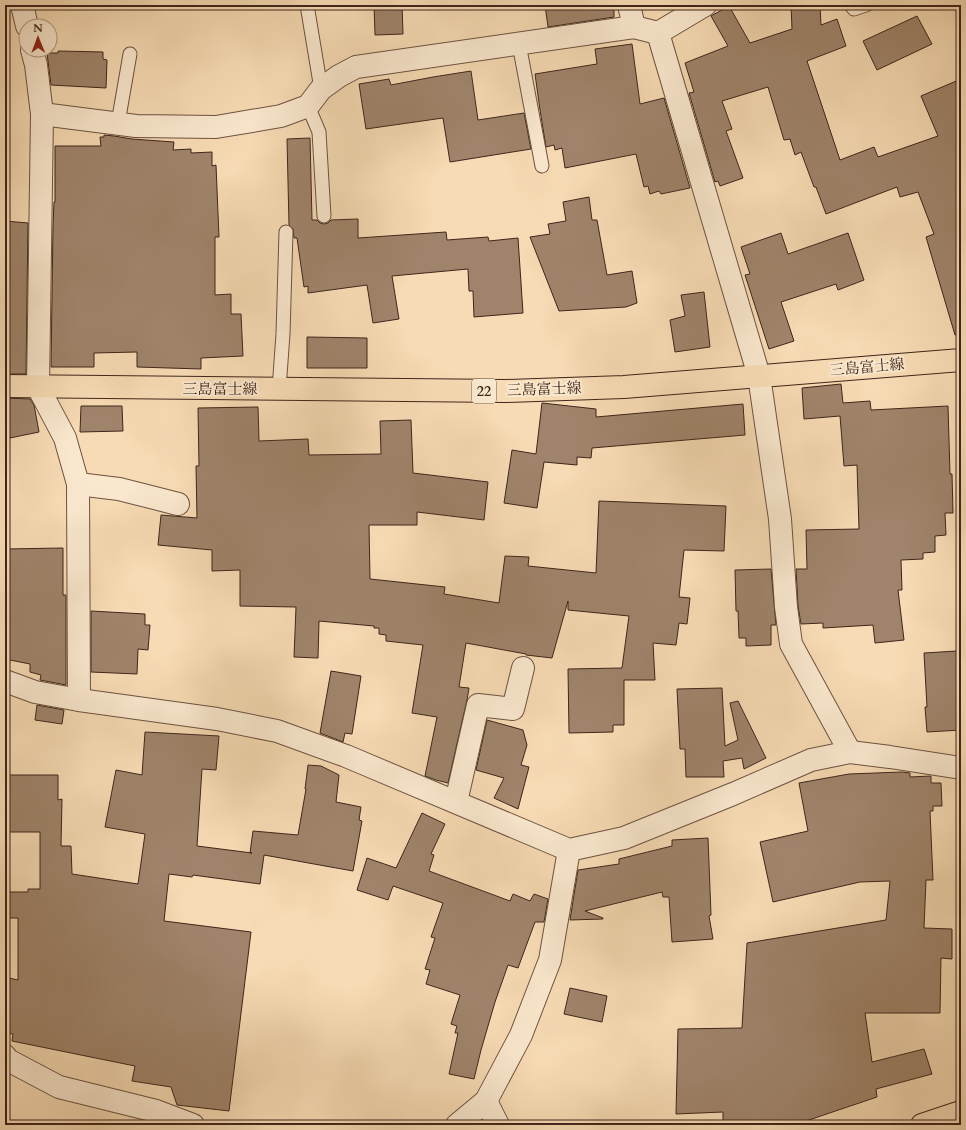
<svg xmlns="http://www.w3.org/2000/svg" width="966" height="1130" font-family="Cardo,'Noto Serif JP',serif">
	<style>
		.building { fill: #9f846b; stroke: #3f251b }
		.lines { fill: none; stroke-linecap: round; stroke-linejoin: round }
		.service-casing { stroke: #6d5241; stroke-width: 15 }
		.minor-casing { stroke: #6d5241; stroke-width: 24 }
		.primary-casing { stroke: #3f251b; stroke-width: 24 }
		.trunk-casing { stroke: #3f251b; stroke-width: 24 }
		.service { stroke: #fae8ce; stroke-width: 13 }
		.minor { stroke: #fae8ce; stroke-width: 22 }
		.primary { stroke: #f7dbb4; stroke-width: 22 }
		.trunk { stroke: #f7dbb4; stroke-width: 22 }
		.labels { text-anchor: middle; stroke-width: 4; stroke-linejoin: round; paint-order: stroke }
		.shield { fill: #fae8ce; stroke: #776051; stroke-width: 1 }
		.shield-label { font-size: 14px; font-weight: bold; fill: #3f251b }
		.street-label { font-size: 15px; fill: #3f251b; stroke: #fae8ce }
	</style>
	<rect width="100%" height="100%" fill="#f7dbb4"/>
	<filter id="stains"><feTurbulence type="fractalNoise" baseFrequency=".005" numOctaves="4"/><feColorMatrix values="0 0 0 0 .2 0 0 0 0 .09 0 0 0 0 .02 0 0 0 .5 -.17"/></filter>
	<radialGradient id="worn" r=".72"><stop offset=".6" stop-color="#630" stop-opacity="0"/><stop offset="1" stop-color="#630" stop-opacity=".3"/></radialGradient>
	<g class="building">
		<path d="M374,5H402L403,34L375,35Z"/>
		<path d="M545,5H614V17L548,27Z"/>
		<path d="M791,5H820L821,25L837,19L846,46L807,61L840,160L874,147L878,157L938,136L921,96L961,79V334L955,335L926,237L934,234L918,192L900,197L897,187L826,214L816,187H814L801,152L795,155L790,139L784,140L768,87L722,101L732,129L726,131L743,178L720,186L718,181L715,182L689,93L694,92L685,63L728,46L711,16L729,6L750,43L792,29Z"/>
		<path d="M917,16L932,44L877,70L863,41Z"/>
		<path d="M632,44L640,104L664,98L690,188L661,194L659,191L650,194L648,186L644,187L636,154L565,168L562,148L555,150L554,145L546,147L540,110L535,74L597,64L595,49Z"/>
		<path d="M58,51L103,52V59L107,60L106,88L51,85L47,53H58Z"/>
		<path d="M471,71L478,120L524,113L531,149L450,162L443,118L366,129L359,84L389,79L391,85L433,77Z"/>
		<path d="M104,135L114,136L132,139L174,142L173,150L191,149V153L212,152V166L216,165L219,237H215V295L231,294V314H241L243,356L201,358V369L137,367V352L94,353V367H51L53,226L54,202H55V146H101L100,137H104Z"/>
		<path d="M310,138L312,220H317L320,223L324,224L328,223L331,220L358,219V238L446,232L447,240L488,237L489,241L518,238L523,313L474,317L473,291H469L468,269L392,276L399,319L373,323L367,285L308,293V286L304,287L297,238H294L293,229L289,225L287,139Z"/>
		<path d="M589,197L592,220H597L607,275L632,271L637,303L626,307L559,311L530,237L550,234L548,224L566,221L563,202Z"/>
		<path d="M5,221L28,223L26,374H5Z"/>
		<path d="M781,233L788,254L848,233L864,280L838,290L836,284L781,302L794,341L769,349L745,275L750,274L741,247Z"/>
		<path d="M704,292L710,347L675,352L670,320L685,316L681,295Z"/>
		<path d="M307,337L367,338V368H307Z"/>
		<path d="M841,384L843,403L870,401L871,410L948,406L950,474H952L953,513H945L946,535L935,536V552L923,553V559L901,560L902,590H898L904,640L875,643L873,625L823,628V623L801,624L798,606L796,569H807L806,530L859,529L857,465L844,466L840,416L804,419L802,388Z"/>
		<path d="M5,398L30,399L34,405L39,432L5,439Z"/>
		<path d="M542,403L596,409V417L743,404L745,435L592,448L591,458L577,457V465L544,462L537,508L504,503L512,450L536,454Z"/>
		<path d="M81,406H122L123,431L80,432Z"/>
		<path d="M258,407L259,441L308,439L309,455L381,454L380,421L411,420L413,473L488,482L484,520L417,512V525H369L370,579L445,587L444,594L499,603L505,556L529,557L528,566L596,573L599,501L726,506L724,551L684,550L679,597L690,598L687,624L679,623L676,645L653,643L655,680H624V725H613V732L569,733L568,669L622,668L629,616L568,610V601L552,658L526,655V654L466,643L459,687L469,688L467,700L448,783L436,780L425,776L437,717L412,713L423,645L386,641V635L379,634V628H374V626L319,621L318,658L294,657L296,607L240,606V570L212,571V550L158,545L161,515L197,518L196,466H199L198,408Z"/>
		<path d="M63,548V595H66V685L40,680L41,675L30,672V664L5,659V549Z"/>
		<path d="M771,569L776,625H771V645L746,646V638H739L738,611H736L735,570Z"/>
		<path d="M91,611L145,614V625H150L148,650L138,649L137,674L91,672Z"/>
		<path d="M957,651L961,705V730L927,732L925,707H927L924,653Z"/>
		<path d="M331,671L361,676L352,734L345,733L343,742L320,733Z"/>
		<path d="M722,688L725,746L738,740L730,703L738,701L766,758L744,769L742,758L723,761L724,777H686L685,749H680L677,689Z"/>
		<path d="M37,705L64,710L62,724L35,720Z"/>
		<path d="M487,720L523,730L527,745L521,765L529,767L518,809L494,798L504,778L476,770Z"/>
		<path d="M145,732L219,736L216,770L202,769L197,846L252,853H250L253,831L298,835L306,789H305L308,765L321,766L339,775L336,802L361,807L359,820L362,821L353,871L264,855L260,884L193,875L192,877L169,874L164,921L251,932L229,1111L177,1105L171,1087L132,1081L135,1066L12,1041L13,1034L5,1033V999L9,978L18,980V918H5V892H28V889H40V832H5V775H58V800L62,799L61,846H71L72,874L138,884L145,834L105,827L116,770L142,775Z"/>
		<path d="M902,772L910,773V777L931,776V783H941L942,806H933V811H930L933,880H926L924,928L952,929V959L941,958L940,1013H865L872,1062L924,1049L932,1074L876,1089L877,1097L794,1125H723V1112L676,1114L678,1029L742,1028L747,943L886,920L890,881L860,882L773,902L760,842L808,831L799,783L849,774Z"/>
		<path d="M422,813L445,824L431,854L434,855L429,871L510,901L513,894L530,901L534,894L548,899L544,922H535L518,968L508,965L495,1002L481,1050L474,1079L449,1074L458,1033H455L457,1026L451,1024L460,995L426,984L430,970L425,969L435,938L431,937L443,903L393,886L388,900L357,890L367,858L396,868Z"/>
		<path d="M708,838L711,915L709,916L713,939L672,942L669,897H663L662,892L585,911L603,918V919L570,920L578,870L619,864V859L672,846V840Z"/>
		<path d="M570,988L607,996L602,1022L564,1014Z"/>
	</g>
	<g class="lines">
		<defs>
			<g id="service">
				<path d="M307,5L321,89"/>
				<path d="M851,5L854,9L866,5"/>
				<path d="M519,44L542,166"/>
				<path d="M308,106L319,132L324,216"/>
				<path d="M118,123L130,54"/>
				<path d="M279,389L283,334L286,232"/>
			</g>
			<g id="minor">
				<path d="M22,5L27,26"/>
				<path d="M629,5L634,27L658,33L759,376L780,519L786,607L791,644L850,752"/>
				<path d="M658,33L705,5"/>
				<path d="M32,50L36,65L42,114L38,387L65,438L78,484L79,700"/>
				<path d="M42,114L136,126L216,127L281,116L308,106L321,89L339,76L356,67L634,27"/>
				<path d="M78,484L119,489L178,504"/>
				<path d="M5,681L35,692L79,700L217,719L277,731L346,756L569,850L624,838L733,794L811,760L850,752L890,757L961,768"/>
				<path d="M456,802L478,705L513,709L523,668"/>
				<path d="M5,1056L8,1060L59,1087L156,1111L193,1125"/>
				<path d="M486,1101L498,1125"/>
				<path d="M457,1125L486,1101L521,1035L550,960L569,850"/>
			</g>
			<path id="primary" d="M5,386L506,391L624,387L961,360"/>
			<path id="trunk" d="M922,1125L961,1112"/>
		</defs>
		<use href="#service" class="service-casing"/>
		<use href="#minor" class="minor-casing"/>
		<use href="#primary" class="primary-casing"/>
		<use href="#trunk" class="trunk-casing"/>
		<use href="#service" class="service"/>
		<use href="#minor" class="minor"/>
		<use href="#primary" class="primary"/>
		<use href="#trunk" class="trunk"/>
	</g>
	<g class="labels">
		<rect class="shield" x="472" y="379" width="24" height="24" rx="3"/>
		<g class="shield-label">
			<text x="484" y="396">22</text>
		</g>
		<g class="street-label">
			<text transform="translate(867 367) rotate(-5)" y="5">三島富士線</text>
			<text x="220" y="394">三島富士線</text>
			<text transform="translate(544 389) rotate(-2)" y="5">三島富士線</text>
		</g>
	</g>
	<rect width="966" height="1130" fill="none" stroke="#f7dbb4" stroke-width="20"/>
	<rect x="6" y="6" width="954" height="1118" fill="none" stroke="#3f251b" stroke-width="2"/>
	<rect x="10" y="10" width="946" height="1110" fill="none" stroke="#3f251b"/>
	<g transform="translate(38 38) rotate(359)"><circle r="19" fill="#fae8ce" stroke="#af9a86"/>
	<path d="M0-3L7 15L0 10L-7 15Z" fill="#8f2418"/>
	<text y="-6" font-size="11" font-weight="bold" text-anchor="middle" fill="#3f251b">N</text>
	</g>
	<rect width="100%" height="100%" filter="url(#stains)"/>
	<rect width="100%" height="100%" fill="url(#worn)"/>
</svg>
